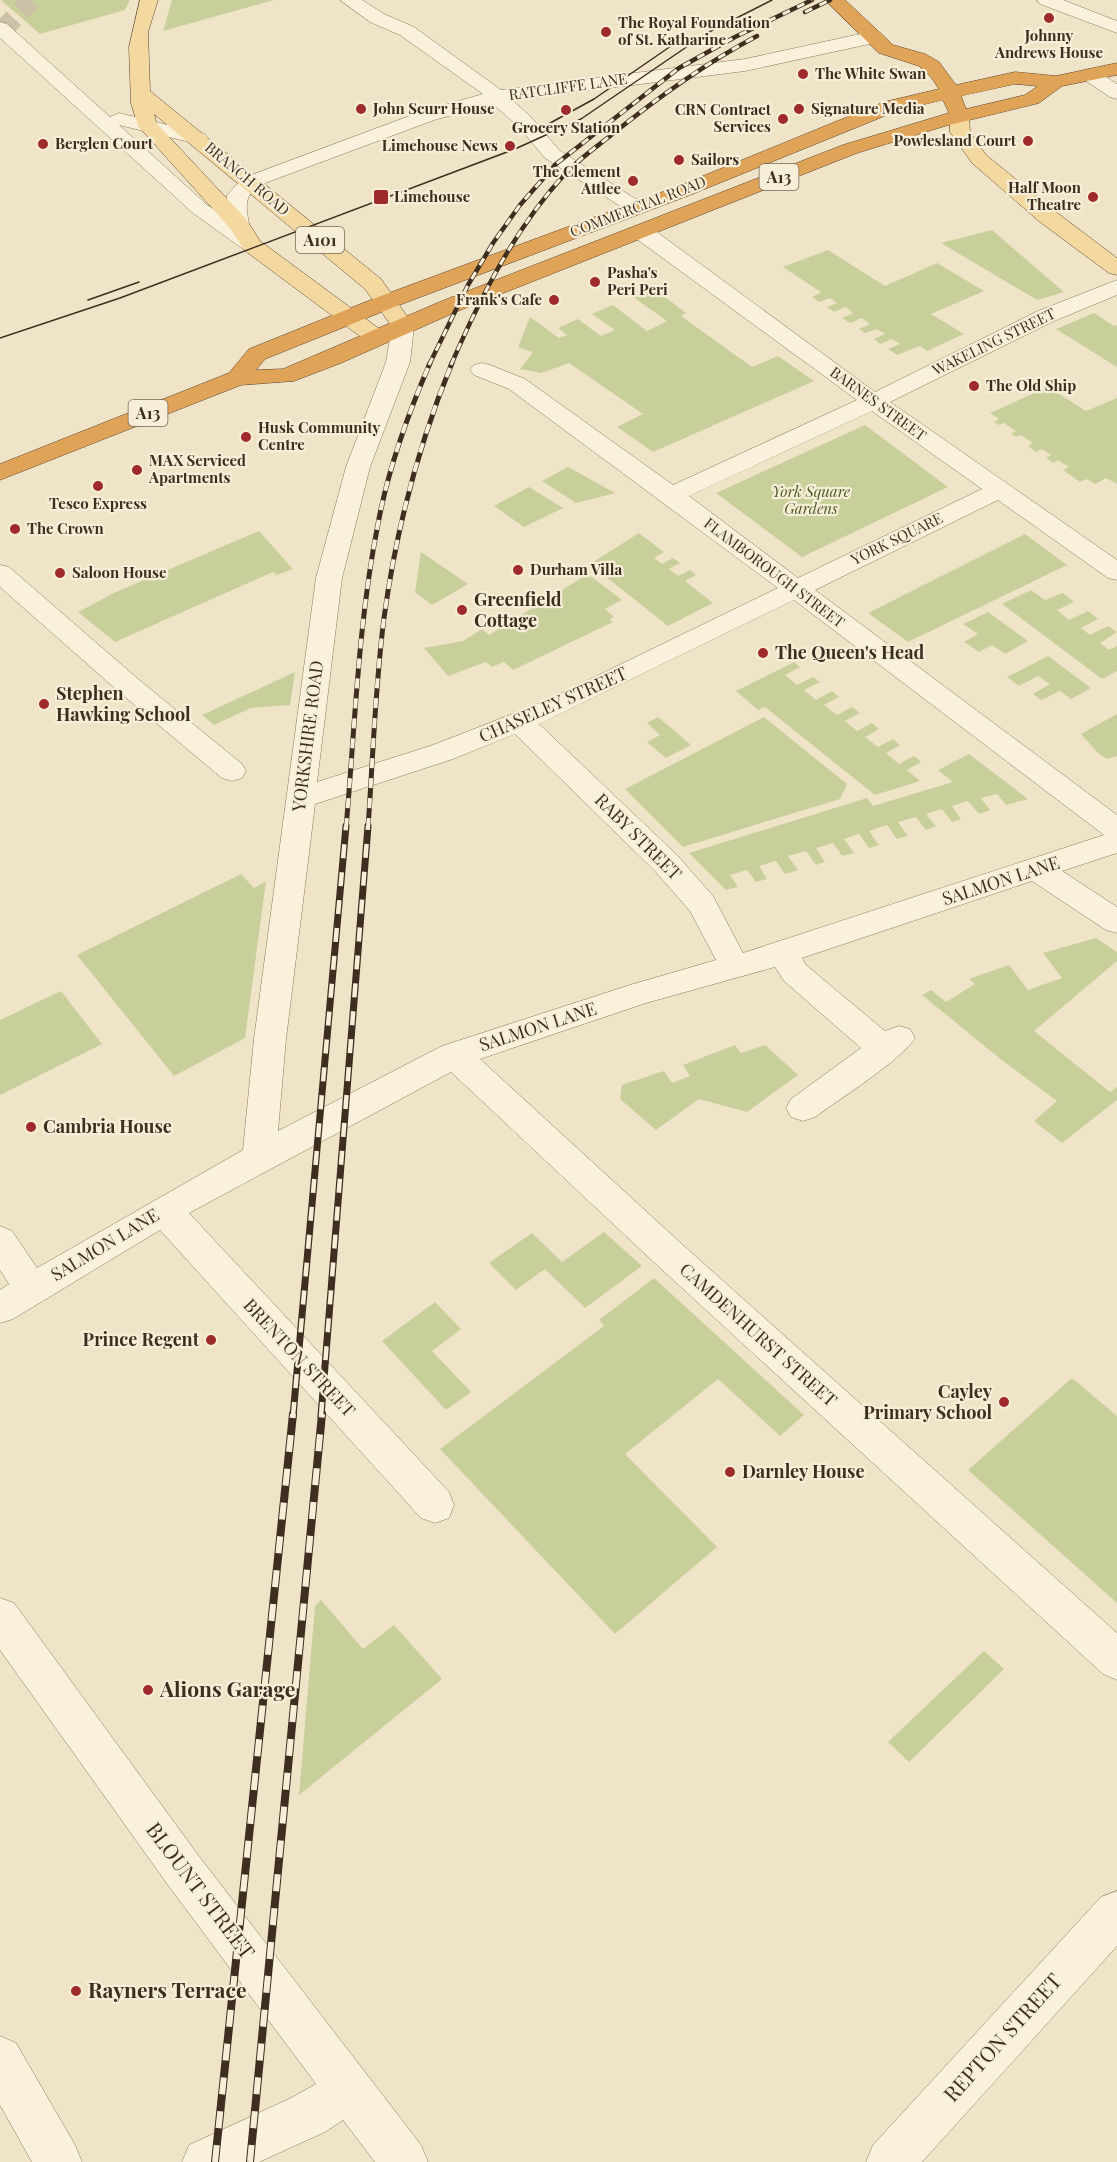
<svg xmlns="http://www.w3.org/2000/svg" width="1117" height="2162" font-family="'Playfair Display',serif">
	<style>
		.green { fill: #c9cf9b }
		.lines { fill: none; stroke-linecap: round; stroke-linejoin: round }
		.highway-tunnel { stroke: #ccc0a6; stroke-width: 20; stroke-dasharray: 20 10; stroke-linecap: butt }
		.minor-casing { stroke: #8d765c; stroke-width: 1 }
		.major-casing { stroke: #5b4430; stroke-width: 1 }
		.highway-casing { stroke: #5b4430; stroke-width: 1 }
		.minor { fill: #faf1dc; fill-rule: evenodd }
		.major { fill: #f3d9a0; fill-rule: evenodd }
		.highway { fill: #e0a458; fill-rule: evenodd }
		.tram { stroke: #3d2e20; stroke-width: 1.5 }
		.rail-far3-casing { stroke: #3d2e20; stroke-width: 4.5 }
		.rail-far2-casing { stroke: #3d2e20; stroke-width: 5 }
		.rail-far1-casing { stroke: #3d2e20; stroke-width: 7 }
		.rail-casing { stroke: #3d2e20; stroke-width: 8 }
		.rail-far3 { stroke: #f7eed8; stroke-width: 3; stroke-dasharray: 8; stroke-linecap: butt }
		.rail-far2 { stroke: #f7eed8; stroke-width: 4; stroke-dasharray: 10; stroke-linecap: butt }
		.rail-far1 { stroke: #f7eed8; stroke-width: 4.5; stroke-dasharray: 14; stroke-linecap: butt }
		.rail { stroke: #f7eed8; stroke-width: 6; stroke-dasharray: 17; stroke-linecap: butt }
		.poi-dot { fill: #9e2a2b; stroke: #f7eed8; stroke-width: 2 }
		.labels { text-anchor: middle; stroke-width: 4.5; stroke-linejoin: round; paint-order: stroke }
		.far-poi-label { font-size: 15px; font-weight: bold; fill: #3d2e20; stroke: #f7eed8; text-anchor: start }
		.far-street-label { font-size: 15px; fill: #3d2e20; stroke: #f7eed8 }
		.far-park-label { font-size: 15px; font-style: italic; fill: #4d5a26; stroke: #f7eed8 }
		.shield { fill: #f7eed8; stroke: #756857; stroke-width: 1.5 }
		.shield-label { font-size: 16px; font-weight: bold; fill: #3d2e20 }
		.poi-label { font-size: 18px; font-weight: bold; fill: #3d2e20; stroke: #f7eed8; text-anchor: start }
		.street-label { font-size: 18px; fill: #3d2e20; stroke: #f7eed8 }
		.near-poi-label { font-size: 21px; font-weight: bold; fill: #3d2e20; stroke: #f7eed8; text-anchor: start }
		.near-street-label { font-size: 21px; fill: #3d2e20; stroke: #f7eed8 }
	</style>
	<rect width="100%" height="100%" fill="#f0e4c8"/>
	<g class="green">
		<path d="M1,0H130L125,10L40,34Z"/>
		<path d="M172,0H274L163,31Z"/>
		<path d="M992,230L1064,292L1037,300L941,243Z"/>
		<path d="M828,250L885,286L937,263L984,291L931,314L964,334L927,351L920,346L897,355L888,349L900,344L892,339L880,344L874,339L885,334L877,329L865,333L859,329L870,324L862,318L850,323L842,318L853,313L846,307L834,312L827,307L837,303L830,298L819,302L812,297L821,292L783,267Z"/>
		<path d="M653,288L686,313L681,316L752,367L778,356L814,381L653,452L617,427L643,414L569,363L541,373L520,369L533,352L518,347L530,317L559,338L567,335L558,328L578,319L601,336L615,330L592,314L613,305L647,331L667,321L633,297Z"/>
		<path d="M1094,313L1114,326L1117,325V367L1056,329Z"/>
		<path d="M1048,387L1086,411L1117,398V484L1106,478L1095,484L1087,479L1080,482L1063,470L1069,467L1058,460L1053,463L1046,458L1051,455L1042,449L1036,452L1028,446L1033,443L1021,435L1016,437L1011,434L1016,431L1004,423L999,425L994,422L999,419L990,413Z"/>
		<path d="M865,425L948,487L802,557L716,493Z"/>
		<path d="M568,467L615,493L576,503L542,481Z"/>
		<path d="M529,487L563,508L524,527L494,506Z"/>
		<path d="M259,531L293,569L277,575L273,572L115,642L78,612L116,592Z"/>
		<path d="M639,533L664,552L654,558L662,564L673,558L680,563L669,569L678,576L690,570L696,575L685,581L713,603L668,626L590,564Z"/>
		<path d="M1025,534L1067,565L908,642L868,613Z"/>
		<path d="M421,552L468,584L432,605L415,592Z"/>
		<path d="M588,574L622,600L605,609L614,617L610,619L613,622L513,670L504,662L492,667L486,662L448,676L424,648L463,641L482,629L489,635Z"/>
		<path d="M1031,590L1045,600L1063,593L1074,602L1057,610L1069,620L1088,611L1098,619L1081,628L1090,635L1108,626L1117,632L1100,643L1109,650L1117,646V671L1102,679L1002,604Z"/>
		<path d="M988,612L1028,641L1005,654L992,645L979,652L964,642L978,634L963,624Z"/>
		<path d="M1048,656L1091,688L1071,699L1060,691L1041,700L1033,694L1050,684L1038,676L1019,686L1007,677Z"/>
		<path d="M794,662L800,667L785,675L797,685L813,677L820,682L804,690L816,700L832,691L839,697L824,705L837,715L852,707L860,713L845,721L857,731L872,723L879,729L865,737L878,747L893,739L900,745L886,753L899,764L914,756L921,762L907,770L920,781L875,795L765,707L758,710L736,691Z"/>
		<path d="M295,672L290,705L251,708L214,725L202,715Z"/>
		<path d="M1117,714V756L1107,759L1098,753L1081,734Z"/>
		<path d="M658,717L691,745L666,758L647,742L660,735L647,723Z"/>
		<path d="M764,717L847,784L840,799L683,847L625,789Z"/>
		<path d="M969,754L1028,799L1006,805L997,794L981,798L990,810L979,814L968,801L952,806L961,819L952,822L942,809L926,814L936,826L926,830L916,817L898,822L908,836L897,839L887,825L869,831L879,845L869,848L859,834L844,839L854,853L842,856L833,843L816,848L825,862L816,865L806,851L788,856L798,870L785,874L776,861L759,866L767,879L756,882L747,870L730,875L738,887L726,890L689,853L867,798L873,806L953,782L938,770Z"/>
		<path d="M241,874L254,888L266,881L245,1038L174,1076L77,955Z"/>
		<path d="M1096,938L1117,952V961L1034,1031L1110,1092L1117,1087V1100L1062,1143L1034,1121L1057,1101L1003,1061L922,995L931,990L946,1002L975,984L969,979L1009,965L1028,990L1062,978L1043,953Z"/>
		<path d="M61,991L102,1044L0,1095V1020Z"/>
		<path d="M735,1045L741,1053L765,1045L798,1075L747,1112L699,1099L656,1130L620,1099L622,1085L664,1071L672,1083L690,1076L683,1065Z"/>
		<path d="M604,1232L642,1266L585,1308L545,1269L516,1290L489,1263L532,1233L562,1262Z"/>
		<path d="M654,1278L804,1415L780,1436L718,1379L625,1454L717,1547L615,1634L440,1449L604,1326L599,1320Z"/>
		<path d="M435,1302L461,1329L432,1351L471,1392L446,1410L382,1341Z"/>
		<path d="M1072,1378L1117,1416V1603L968,1470Z"/>
		<path d="M321,1600L363,1649L394,1625L442,1679L299,1795L315,1606Z"/>
		<path d="M984,1651L1004,1669L909,1762L888,1742Z"/>
	</g>
	<g class="lines">
		<path class="highway-tunnel" d="M0,33L31,0"/>
		<defs>
			<g id="minor">
				<path d="M340,0H362L384,14L414,27L501,90L745,59L874,31L881,33L883,37L881,41L874,43L745,71L512,100L531,117L559,150L634,198L646,203L650,207L646,211L639,213L620,206L545,158L517,125L493,104L434,120L257,186C244,197 246,208 249,224L243,229L262,244L259,249L251,250L243,249L193,213L0,38V22L7,24L110,117L119,113L205,134L208,138L205,142L198,144L119,125L207,205L226,217L227,195L243,178L420,112L483,94L400,35L370,22Z"/>
				<path d="M1037,0H1063L1117,21V33L1040,4Z"/>
				<path d="M1090,69L1097,71L1117,84V99L1110,97L1083,79L1080,75L1083,71Z"/>
				<path d="M642,226L650,227L875,392L1038,311L1117,280V295L1054,321L890,402L1117,560V580L1108,578L998,500L815,590L1117,815V853L1062,871L1117,907V933L1106,930L1032,881L802,958L806,965L885,1031L899,1026L910,1029L915,1038C904,1058 837,1101 815,1117L803,1121L791,1117L786,1108L791,1099L861,1048L784,981L775,967L646,1003L480,1059L684,1246L1117,1633V1680L1103,1674L658,1266L451,1072L189,1213L449,1492L454,1505L449,1518L435,1523L421,1518L160,1230L13,1319L0,1323V1290L9,1284L0,1270V1226L12,1231L37,1268L243,1150L254,1039L316,578L346,467L386,362L392,326L395,321L403,319L411,321L414,326L410,362L370,467L342,578L317,782L433,745L543,702L778,588L509,389L474,375L470,370L474,365L482,363L490,365L525,379L673,485L857,400L634,237L631,232L634,227ZM872,411L982,489L798,578L689,496ZM794,600L1104,835L743,953L713,896L676,854L539,724ZM515,734L654,870L690,911L716,960L630,985L442,1046L278,1131L286,1039L315,804L453,759Z"/>
				<path d="M0,565L9,567L138,679L242,764L246,771L242,778L232,781L222,778L118,691L0,587Z"/>
				<path d="M0,1598L14,1603L198,1855L421,2145L428,2162H375L343,2120L325,2132L259,2162H182L189,2145L291,2098L316,2084L168,1885L0,1650Z"/>
				<path d="M1117,1891V1946L922,2162H866L873,2145L1101,1897Z"/>
				<path d="M0,2036L16,2043L75,2145L82,2162H32L0,2105Z"/>
			</g>
			<g id="major">
				<path d="M140,0H158L148,32L150,91L381,279L414,326L411,331L403,333L395,331L365,289L154,114L157,124L246,219L260,241L385,333L388,338L385,343L377,345L369,343L244,250L230,228L138,126L131,103L129,47Z"/>
				<path d="M959,109L966,111L969,115L970,132L986,155L1056,212L1117,258V275L1109,273L1040,222L972,163L950,132L949,115L952,111Z"/>
			</g>
			<path id="highway" d="M825,0H845L893,45L925,54L939,62L956,85L1015,72L1056,76L1117,63V75L1062,86L1039,103L945,126L857,153L458,311L341,363L294,381L241,385L0,480V464L229,373L249,349L378,297L676,187L884,102L939,89L931,77L919,66L879,53ZM1015,84L1038,86L1025,95L966,109L961,96ZM943,100L949,113L843,145L442,301L283,369L256,370L265,359L394,307L690,195L897,111Z"/>
		</defs>
		<use href="#minor" class="minor-casing"/>
		<use href="#major" class="major-casing"/>
		<use href="#highway" class="highway-casing"/>
		<use href="#minor" class="minor"/>
		<use href="#major" class="major"/>
		<use href="#highway" class="highway"/>
		<g class="tram">
			<path d="M532,133L594,99L671,46"/>
			<path d="M88,300L139,282"/>
			<path d="M0,338L120,298L515,149L581,119L707,33L772,0"/>
		</g>
		<defs>
			<g id="rail-far3">
				<path d="M805,12L830,0"/>
				<path d="M429,365L468,285L493,243L520,205L556,164L679,68L735,37L812,0"/>
				<path d="M451,365C480,298 515,228 565,174C579,159 595,148 610,136C657,98 704,64 757,36"/>
			</g>
			<g id="rail-far2">
				<path d="M346,828C355,727 358,623 378,524C388,469 408,414 430,363"/>
				<path d="M368,828C373,758 375,687 384,618C396,530 418,446 452,363"/>
			</g>
			<g id="rail-far1">
				<path d="M293,1416L346,826"/>
				<path d="M321,1416L368,826"/>
			</g>
			<g id="rail">
				<path d="M215,2162L293,1414"/>
				<path d="M250,2162L322,1414"/>
			</g>
		</defs>
		<use href="#rail-far3" class="rail-far3-casing"/>
		<use href="#rail-far2" class="rail-far2-casing"/>
		<use href="#rail-far1" class="rail-far1-casing"/>
		<use href="#rail" class="rail-casing"/>
		<use href="#rail-far3" class="rail-far3"/>
		<use href="#rail-far2" class="rail-far2"/>
		<use href="#rail-far1" class="rail-far1"/>
		<use href="#rail" class="rail"/>
	</g>
	<g class="poi-dot">
		<circle cx="1049" cy="18" r="6"/>
		<circle cx="606" cy="32" r="6"/>
		<circle cx="803" cy="74" r="6"/>
		<circle cx="361" cy="109" r="6"/>
		<circle cx="799" cy="109" r="6"/>
		<circle cx="566" cy="110" r="6"/>
		<circle cx="783" cy="119" r="6"/>
		<circle cx="1028" cy="141" r="6"/>
		<circle cx="43" cy="144" r="6"/>
		<circle cx="510" cy="146" r="6"/>
		<circle cx="679" cy="160" r="6"/>
		<circle cx="633" cy="181" r="6"/>
		<rect x="373" y="189" width="16" height="16" rx="3"/>
		<circle cx="1093" cy="197" r="6"/>
		<circle cx="595" cy="282" r="6"/>
		<circle cx="554" cy="300" r="6"/>
		<circle cx="974" cy="386" r="6"/>
		<circle cx="246" cy="437" r="6"/>
		<circle cx="137" cy="470" r="6"/>
		<circle cx="98" cy="486" r="6"/>
		<circle cx="15" cy="529" r="6"/>
		<circle cx="518" cy="570" r="6"/>
		<circle cx="60" cy="573" r="6"/>
		<circle cx="462" cy="610" r="6"/>
		<circle cx="763" cy="653" r="6"/>
		<circle cx="44" cy="704" r="6"/>
		<circle cx="31" cy="1127" r="6"/>
		<circle cx="211" cy="1340" r="6"/>
		<circle cx="1004" cy="1402" r="6"/>
		<circle cx="730" cy="1472" r="6"/>
		<circle cx="148" cy="1690" r="6"/>
		<circle cx="76" cy="1991" r="6"/>
	</g>
	<g class="labels">
		<g class="far-poi-label">
			<text x="618" y="28">The Royal Foundation<tspan x="618" dy="17">of St. Katharine</tspan></text>
			<text x="1049" y="41" text-anchor="middle">Johnny<tspan x="1049" dy="17">Andrews House</tspan></text>
			<text x="815" y="79">The White Swan</text>
			<text x="373" y="114">John Scurr House</text>
			<text x="811" y="114">Signature Media</text>
			<text x="771" y="115" text-anchor="end">CRN Contract<tspan x="771" dy="17">Services</tspan></text>
			<text x="566" y="133" text-anchor="middle">Grocery Station</text>
			<text x="1016" y="146" text-anchor="end">Powlesland Court</text>
			<text x="55" y="149">Berglen Court</text>
			<text x="498" y="151" text-anchor="end">Limehouse News</text>
			<text x="691" y="165">Sailors</text>
			<text x="621" y="177" text-anchor="end">The Clement<tspan x="621" dy="17">Attlee</tspan></text>
			<text x="1081" y="193" text-anchor="end">Half Moon<tspan x="1081" dy="17">Theatre</tspan></text>
			<text x="394" y="202">Limehouse</text>
			<text x="607" y="278">Pasha's<tspan x="607" dy="17">Peri Peri</tspan></text>
			<text x="542" y="305" text-anchor="end">Frank's Cafe</text>
			<text x="986" y="391">The Old Ship</text>
			<text x="258" y="433">Husk Community<tspan x="258" dy="17">Centre</tspan></text>
			<text x="149" y="466">MAX Serviced<tspan x="149" dy="17">Apartments</tspan></text>
			<text x="98" y="509" text-anchor="middle">Tesco Express</text>
			<text x="27" y="534">The Crown</text>
			<text x="530" y="575">Durham Villa</text>
			<text x="72" y="578">Saloon House</text>
		</g>
		<g class="far-street-label">
			<text transform="translate(568 87) rotate(-8)" y="5">RATCLIFFE LANE</text>
			<text transform="translate(247 179) rotate(40)" y="5">BRANCH ROAD</text>
			<text transform="translate(638 207) rotate(-21)" y="5">COMMERCIAL ROAD</text>
			<text transform="translate(994 342) rotate(-26)" y="5">WAKELING STREET</text>
			<text transform="translate(878 404) rotate(36)" y="5">BARNES STREET</text>
			<text transform="translate(897 539) rotate(-26)" y="5">YORK SQUARE</text>
			<text transform="translate(774 573) rotate(37)" y="5">FLAMBOROUGH STREET</text>
		</g>
		<g class="far-park-label">
			<text x="811" y="497">York Square<tspan x="811" dy="17">Gardens</tspan></text>
		</g>
		<g class="shield">
			<rect x="759.5" y="164" width="39" height="26" rx="4.5"/>
			<rect x="296" y="227" width="48" height="26" rx="4.5"/>
			<rect x="128.5" y="400" width="39" height="26" rx="4.5"/>
		</g>
		<g class="shield-label">
			<text x="779" y="183">A13</text>
			<text x="320" y="246">A101</text>
			<text x="148" y="419">A13</text>
		</g>
		<g class="poi-label">
			<text x="474" y="606">Greenfield<tspan x="474" dy="21">Cottage</tspan></text>
			<text x="775" y="659">The Queen's Head</text>
			<text x="56" y="700">Stephen<tspan x="56" dy="21">Hawking School</tspan></text>
			<text x="43" y="1133">Cambria House</text>
			<text x="199" y="1346" text-anchor="end">Prince Regent</text>
			<text x="992" y="1398" text-anchor="end">Cayley<tspan x="992" dy="21">Primary School</tspan></text>
			<text x="742" y="1478">Darnley House</text>
		</g>
		<g class="street-label">
			<text transform="translate(553 705) rotate(-24)" y="6">CHASELEY STREET</text>
			<text transform="translate(308 736) rotate(-83)" y="6">YORKSHIRE ROAD</text>
			<text transform="translate(638 837) rotate(45)" y="6">RABY STREET</text>
			<text transform="translate(1001 881) rotate(-18)" y="6">SALMON LANE</text>
			<text transform="translate(538 1027) rotate(-18)" y="6">SALMON LANE</text>
			<text transform="translate(105 1245) rotate(-31)" y="6">SALMON LANE</text>
			<text transform="translate(758 1335) rotate(42)" y="6">CAMDENHURST STREET</text>
			<text transform="translate(299 1358) rotate(47)" y="6">BRENTON STREET</text>
		</g>
		<g class="near-poi-label">
			<text x="160" y="1697">Alions Garage</text>
			<text x="88" y="1998">Rayners Terrace</text>
		</g>
		<g class="near-street-label">
			<text transform="translate(200 1891) rotate(53)" y="7">BLOUNT STREET</text>
			<text transform="translate(1003 2038) rotate(-48)" y="7">REPTON STREET</text>
		</g>
	</g>
</svg>
